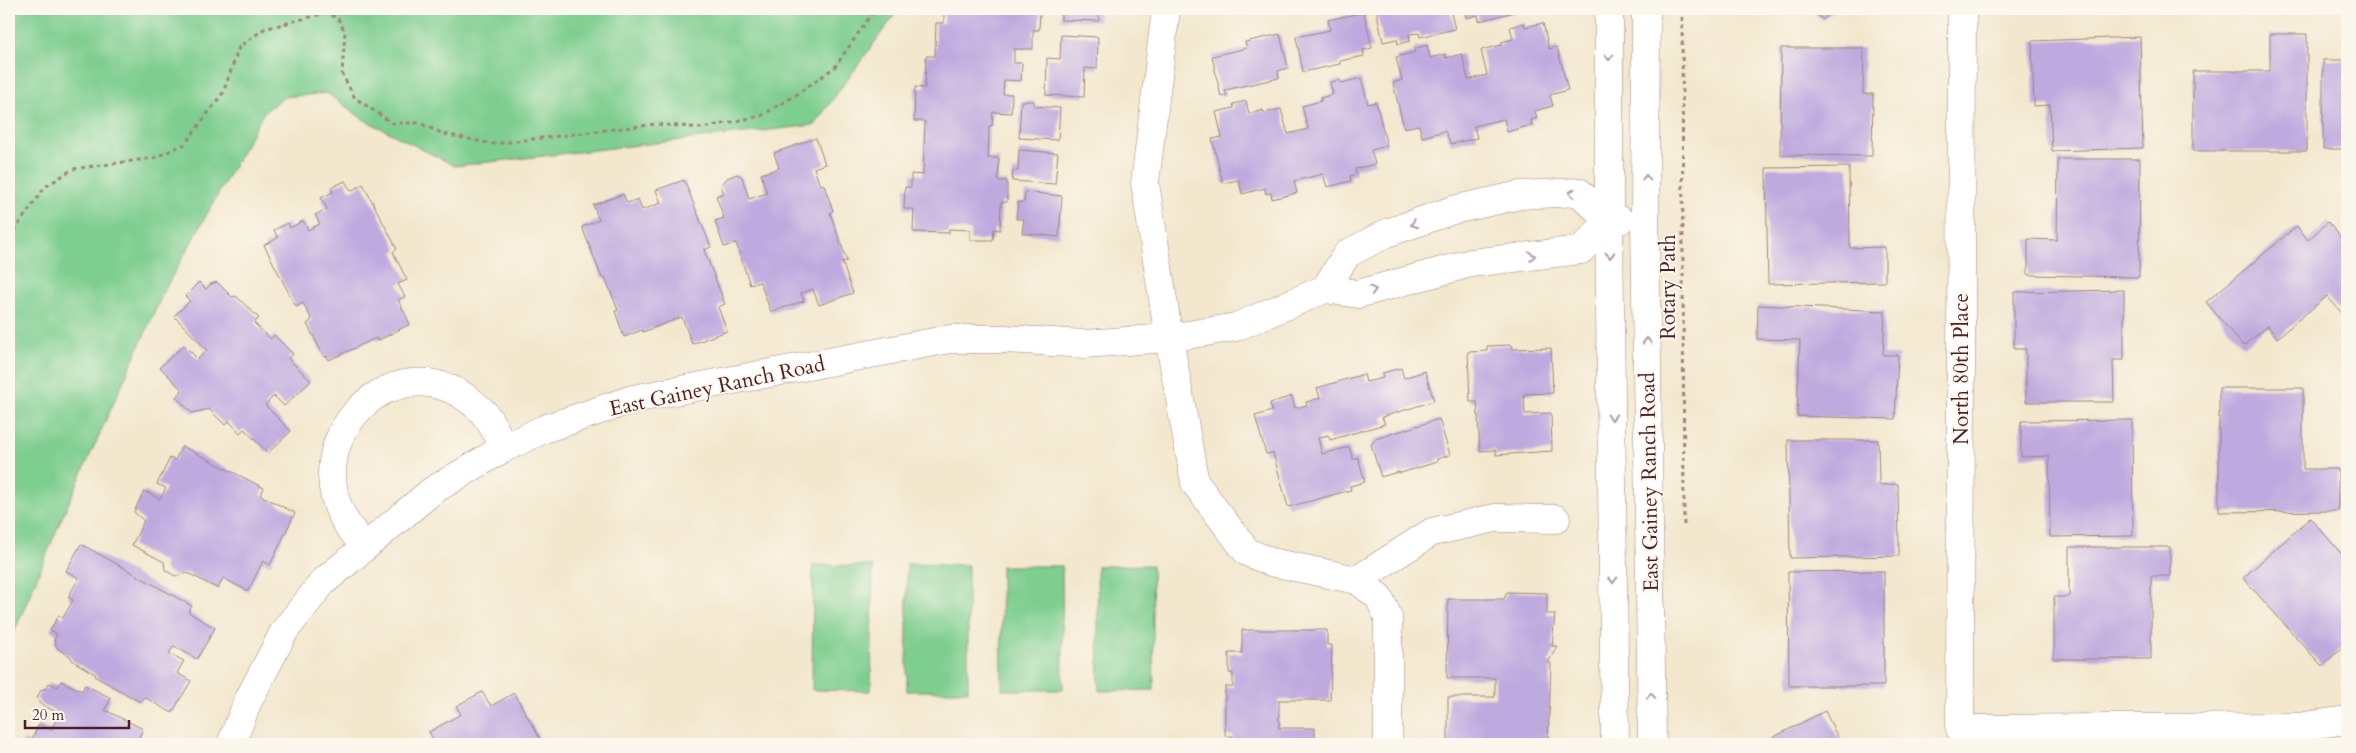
<svg xmlns="http://www.w3.org/2000/svg" width="2356" height="753" font-family="Cardo,serif">
	<style>
		.green { fill: #7ece8f; stroke: #64765d }
		.building { fill: #bfaadf }
		.lines { fill: none; stroke-linecap: round; stroke-linejoin: round }
		.minor-casing { stroke: #9e837c; stroke-width: 29 }
		.path { stroke: #9e837c; stroke-width: 3; stroke-dasharray: 4 4; stroke-linecap: butt }
		.minor { stroke: #fff; stroke-width: 28 }
		.oneway { stroke: #ae9aa0 }
		.labels { text-anchor: middle; stroke-width: 4; stroke-linejoin: round; paint-order: stroke }
		.street-label { font-size: 21px; fill: #4a1f2b; stroke: #fbf7ec }
	</style>
	<rect width="100%" height="100%" fill="#fbf7ec"/>
	<filter id="ink" filterUnits="userSpaceOnUse"><feTurbulence type="fractalNoise" baseFrequency=".02" numOctaves="2"/><feDisplacementMap in="SourceGraphic" scale="10" xChannelSelector="R" yChannelSelector="G"/><feConvolveMatrix kernelMatrix="1 2 1 2 8 2 1 2 1" color-interpolation-filters="sRGB"/></filter>
	<filter id="wash" filterUnits="userSpaceOnUse"><feTurbulence type="fractalNoise" baseFrequency=".0096" numOctaves="4" result="noise"/><feDisplacementMap in="SourceGraphic" scale="20" xChannelSelector="R" yChannelSelector="G"/><feGaussianBlur stdDeviation="1.12" result="paint"/><feColorMatrix in="noise" values="0 0 0 0 0 0 0 0 0 0 0 0 0 0 0 0 0 1.4 0 .05"/><feComposite in="paint" operator="in"/></filter>
	<g filter="url(#wash)">
		<rect width="100%" height="100%" fill="#f3e7cd"/>
		<g class="green">
			<path d="M9,9H899L814,125L455,166L363,119L327,93L284,97L264,112L164,291L60,522L9,645Z"/>
			<path d="M907,564L968,565V691H907Z"/>
			<path d="M813,565L873,566L871,691L812,690Z"/>
			<path d="M1152,565L1154,690L1099,691L1097,566Z"/>
			<path d="M1001,566H1062L1063,690H1002Z"/>
		</g>
		<g id="blocks">
			<g class="building">
				<path d="M938,9H1036V12H1040L1039,30H1033V49H1014V63H1022L1021,81L1004,80L1003,94H1012L1011,113L993,112L992,126H989L988,158H999L998,181H1007V202H1001L1000,230L994,229L993,240H970V230L949,229V233L913,232L914,209H904L905,187H911V174L923,175L925,121H914L915,87L925,88L926,56H935L936,23H944V11H938Z"/>
				<path d="M1061,9H1099V21L1061,20Z"/>
				<path d="M1376,9H1450L1455,29L1420,37L1419,33L1409,34L1410,41L1398,44L1397,39L1383,42Z"/>
				<path d="M1464,9H1526L1479,21L1478,15L1466,18Z"/>
				<path d="M1810,9H1834L1823,20Z"/>
				<path d="M1364,12L1372,48L1363,50L1364,56L1340,61V64L1303,72L1296,37L1330,30L1328,20Z"/>
				<path d="M1524,23L1525,27L1543,23L1549,49L1557,47L1568,90L1550,95L1553,106L1535,111L1537,118L1531,120L1532,125L1507,132L1504,119L1474,126L1477,138L1451,144L1445,131L1422,137L1419,125L1404,128L1393,83L1402,80L1396,57L1415,52L1414,49L1427,45L1430,58L1445,54L1446,58L1462,54L1468,80L1487,75L1481,50L1502,45L1501,42L1513,39L1510,27Z"/>
				<path d="M1280,34L1288,68L1278,71L1279,78L1225,90L1227,95L1221,97L1212,56L1247,48L1245,42Z"/>
				<path d="M2270,34H2307V151H2193V71H2270Z"/>
				<path d="M1061,35L1098,37L1097,69L1085,68L1084,97L1046,95L1047,58L1060,59Z"/>
				<path d="M2140,37L2143,148L2052,151L2050,105L2034,106L2032,41Z"/>
				<path d="M1781,48H1864L1863,94H1873L1872,156L1780,155Z"/>
				<rect x="2323" y="60" width="24" height="89"/>
				<path d="M1361,78L1368,104L1376,102L1387,146L1371,150L1375,164L1355,169L1356,174L1350,176L1351,181L1327,187L1323,174L1294,181L1297,193L1272,199L1271,193L1266,194L1265,188L1242,194L1239,180L1223,183L1212,139L1222,137L1216,112L1234,108L1233,104L1246,101L1249,114L1263,110L1264,113L1281,109L1288,134L1308,129L1302,106L1321,101V98L1333,94L1330,82L1340,80L1341,83Z"/>
				<path d="M1021,101H1034V106L1060,108L1058,140L1019,138Z"/>
				<path d="M816,138L825,164L814,168L819,183L824,185L833,211L830,213L847,261L842,262L853,293L819,305L813,289L801,293L804,301L771,312L760,282L750,285L736,243L724,247L715,221L724,218L716,196L724,193L721,186L727,178L737,174L742,177L749,199L767,193L761,174L779,168L774,153Z"/>
				<path d="M1019,150L1058,153L1055,184L1012,181L1013,170L1018,171Z"/>
				<path d="M2058,159H2140L2139,277L2028,275V239L2057,240Z"/>
				<path d="M1849,167L1850,248L1885,247V282L1768,284L1766,168Z"/>
				<path d="M684,180L711,247L704,250L725,304L718,307L727,331L692,344L682,317L643,332L642,330L624,337L615,311L618,310L605,277L602,278L582,227L599,220L593,205L623,194L627,203L638,199L642,210L661,203L656,190Z"/>
				<path d="M345,181L351,191L363,184L397,249L393,252L407,280L398,284L405,297L398,300L410,324L377,341L376,338L329,360L327,356L324,357L307,324L312,320L303,303L296,307L264,245L278,238L274,230L288,223L290,228L303,221L308,230L320,224L315,215L327,209L321,198L333,192L331,188Z"/>
				<path d="M1025,192L1062,196L1059,237L1022,233L1024,219H1016L1018,202H1024Z"/>
				<path d="M2328,222L2347,245V319L2327,296L2277,338L2268,326L2243,346L2206,302L2297,226L2308,240Z"/>
				<path d="M199,282L206,289L211,284L217,282L232,297L236,296L259,318L254,323L271,339L274,335L293,354L288,358L311,381L284,406L274,396L265,405L291,431L268,453L244,429L240,433L229,421L225,425L209,409L192,413L176,397L182,390L160,367L184,345L198,359L207,350L174,316L190,301L185,296Z"/>
				<path d="M2124,290V360H2113L2114,402H2026V349H2014V292Z"/>
				<path d="M1758,305L1885,311L1883,355H1898L1895,419L1797,416L1800,340L1757,339Z"/>
				<path d="M1511,345L1512,349L1551,348L1553,393L1524,394L1525,414L1551,413L1552,451L1496,455V450L1480,451L1477,402H1470L1468,352L1487,351V346Z"/>
				<path d="M1401,368L1404,378L1425,371L1434,401L1382,417L1385,424L1330,440L1328,435L1318,438L1322,454L1349,447L1353,459L1358,457L1365,482L1350,486L1351,490L1288,507L1273,453L1266,454L1255,416L1272,411L1270,403L1292,396L1295,408L1307,405L1306,402L1320,398L1317,388L1364,374L1366,382L1383,378L1382,373Z"/>
				<path d="M2219,388H2303V469H2338V511L2219,512Z"/>
				<path d="M1439,419L1450,455L1437,459V462L1401,473L1398,472L1381,477L1371,445L1375,439Z"/>
				<path d="M2132,420L2133,536L2050,537L2049,456L2021,457V421Z"/>
				<path d="M1788,440H1878L1879,485L1898,484L1899,556L1790,558Z"/>
				<path d="M182,446L264,488L260,495L295,513L270,565L263,561L248,591L223,578L218,589L188,573L175,576L165,570L164,562L132,545L144,521L134,512L144,491L160,499L166,488L157,484L170,458L175,460Z"/>
				<path d="M2310,518L2341,553L2347,547V643L2322,666L2243,578Z"/>
				<path d="M81,544L192,606L188,612L215,628L197,659L174,646L169,653L184,661L177,673L191,681L172,713L144,697L140,702L96,677L95,674L73,661L70,656L57,648L54,640L57,634L50,630L59,615L63,618L73,600L68,597L79,578L66,571Z"/>
				<path d="M2069,547H2170V576H2151V659H2054V597H2069Z"/>
				<path d="M1884,571V686H1789L1788,572Z"/>
				<path d="M1507,592L1547,593V614H1555L1552,646H1557L1548,663H1551L1548,744H1448V697H1495V678H1447L1448,599H1504Z"/>
				<path d="M1242,630H1327V645H1332L1330,700H1279V728H1315V744H1233V736H1225V687H1233V673H1229V653H1242Z"/>
				<path d="M61,681L82,691L85,685L111,698L105,710L143,729L137,742L140,744H22L24,740L30,743L39,724L51,730L59,713L40,704L37,698L41,690L47,688L49,683L58,687Z"/>
				<path d="M482,692L491,706L514,693L543,744H436L429,732L461,714L456,706Z"/>
				<path d="M1825,711L1841,744H1760Z"/>
			</g>
		</g>
	</g>
	<g filter="url(#ink)">
		<use href="#blocks" fill-opacity="0" stroke="#9e837c" stroke-width="1"/>
		<g class="lines">
			<defs>
				<g id="minor">
					<path d="M1166,9L1145,183L1169,338L1195,483L1247,552L1271,562L1357,580L1379,597L1388,617V744"/>
					<path d="M1609,9V221L1615,744"/>
					<path d="M1646,9L1645,220L1652,744"/>
					<path d="M1962,9L1960,729L2297,727L2347,720"/>
					<path d="M1325,289L1347,254L1387,233L1453,210L1520,195L1579,192L1609,221L1620,220"/>
					<path d="M365,545C274,460 391,325 480,409C491,419 497,435 504,448"/>
					<path d="M1357,580L1432,532L1495,518L1556,519"/>
					<path d="M231,744L248,701L285,630L323,582L432,491L504,448L544,429L633,399L950,339H1005L1084,344L1169,338L1236,327L1325,289L1358,294L1471,263L1581,250L1609,221"/>
				</g>
			</defs>
			<use href="#minor" class="minor-casing"/>
			<g class="path">
				<path d="M1682,9L1684,529"/>
				<path d="M9,238L45,187L73,169L154,158L185,144L223,93L239,47L264,29L326,13L338,18L345,32L342,74L355,98L392,123H419L444,134L493,144L656,124L702,128L761,116L796,95L835,67L875,9"/>
			</g>
			<use href="#minor" class="minor"/>
		</g>
		<defs><path id="oneway-chevron" d="M-2-3.5L2.5 0L-2 3.5" fill="none" stroke-width="1.6" stroke-linecap="round" stroke-linejoin="round" transform="scale(1.25)"/></defs>
		<g class="oneway">
			<use href="#oneway-chevron" transform="translate(1609 57) rotate(90)"/>
			<use href="#oneway-chevron" transform="translate(1646 178) rotate(-90)"/>
			<use href="#oneway-chevron" transform="translate(1572 193) rotate(-178)"/>
			<use href="#oneway-chevron" transform="translate(1414 224) rotate(160)"/>
			<use href="#oneway-chevron" transform="translate(1610 255) rotate(89)"/>
			<use href="#oneway-chevron" transform="translate(1532 256) rotate(-7)"/>
			<use href="#oneway-chevron" transform="translate(1373 290) rotate(-15)"/>
			<use href="#oneway-chevron" transform="translate(1647 341) rotate(-91)"/>
			<use href="#oneway-chevron" transform="translate(1612 417) rotate(89)"/>
			<use href="#oneway-chevron" transform="translate(1613 580) rotate(89)"/>
			<use href="#oneway-chevron" transform="translate(1651 696) rotate(-91)"/>
		</g>
	</g>
	<g class="labels">
		<g class="street-label">
			<text transform="translate(1668 287) rotate(-90)" y="7">Rotary Path</text>
			<text transform="translate(1961 369) rotate(-90)" y="7">North 80th Place</text>
			<text transform="translate(717 386) rotate(-12)" y="7">East Gainey Ranch Road</text>
			<text transform="translate(1649 482) rotate(-91)" y="7">East Gainey Ranch Road</text>
		</g>
	</g>
	<rect width="2356" height="753" fill="none" stroke="#fbf7ec" stroke-width="30"/>
	<path d="M25 720v8h104v-8" fill="none" stroke="#4a1f2b" stroke-width="2.5"/>
	<text x="32" y="720" font-size="15" fill="#4a1f2b" stroke="#fbf7ec" stroke-width="4" paint-order="stroke">20 m</text>
</svg>
